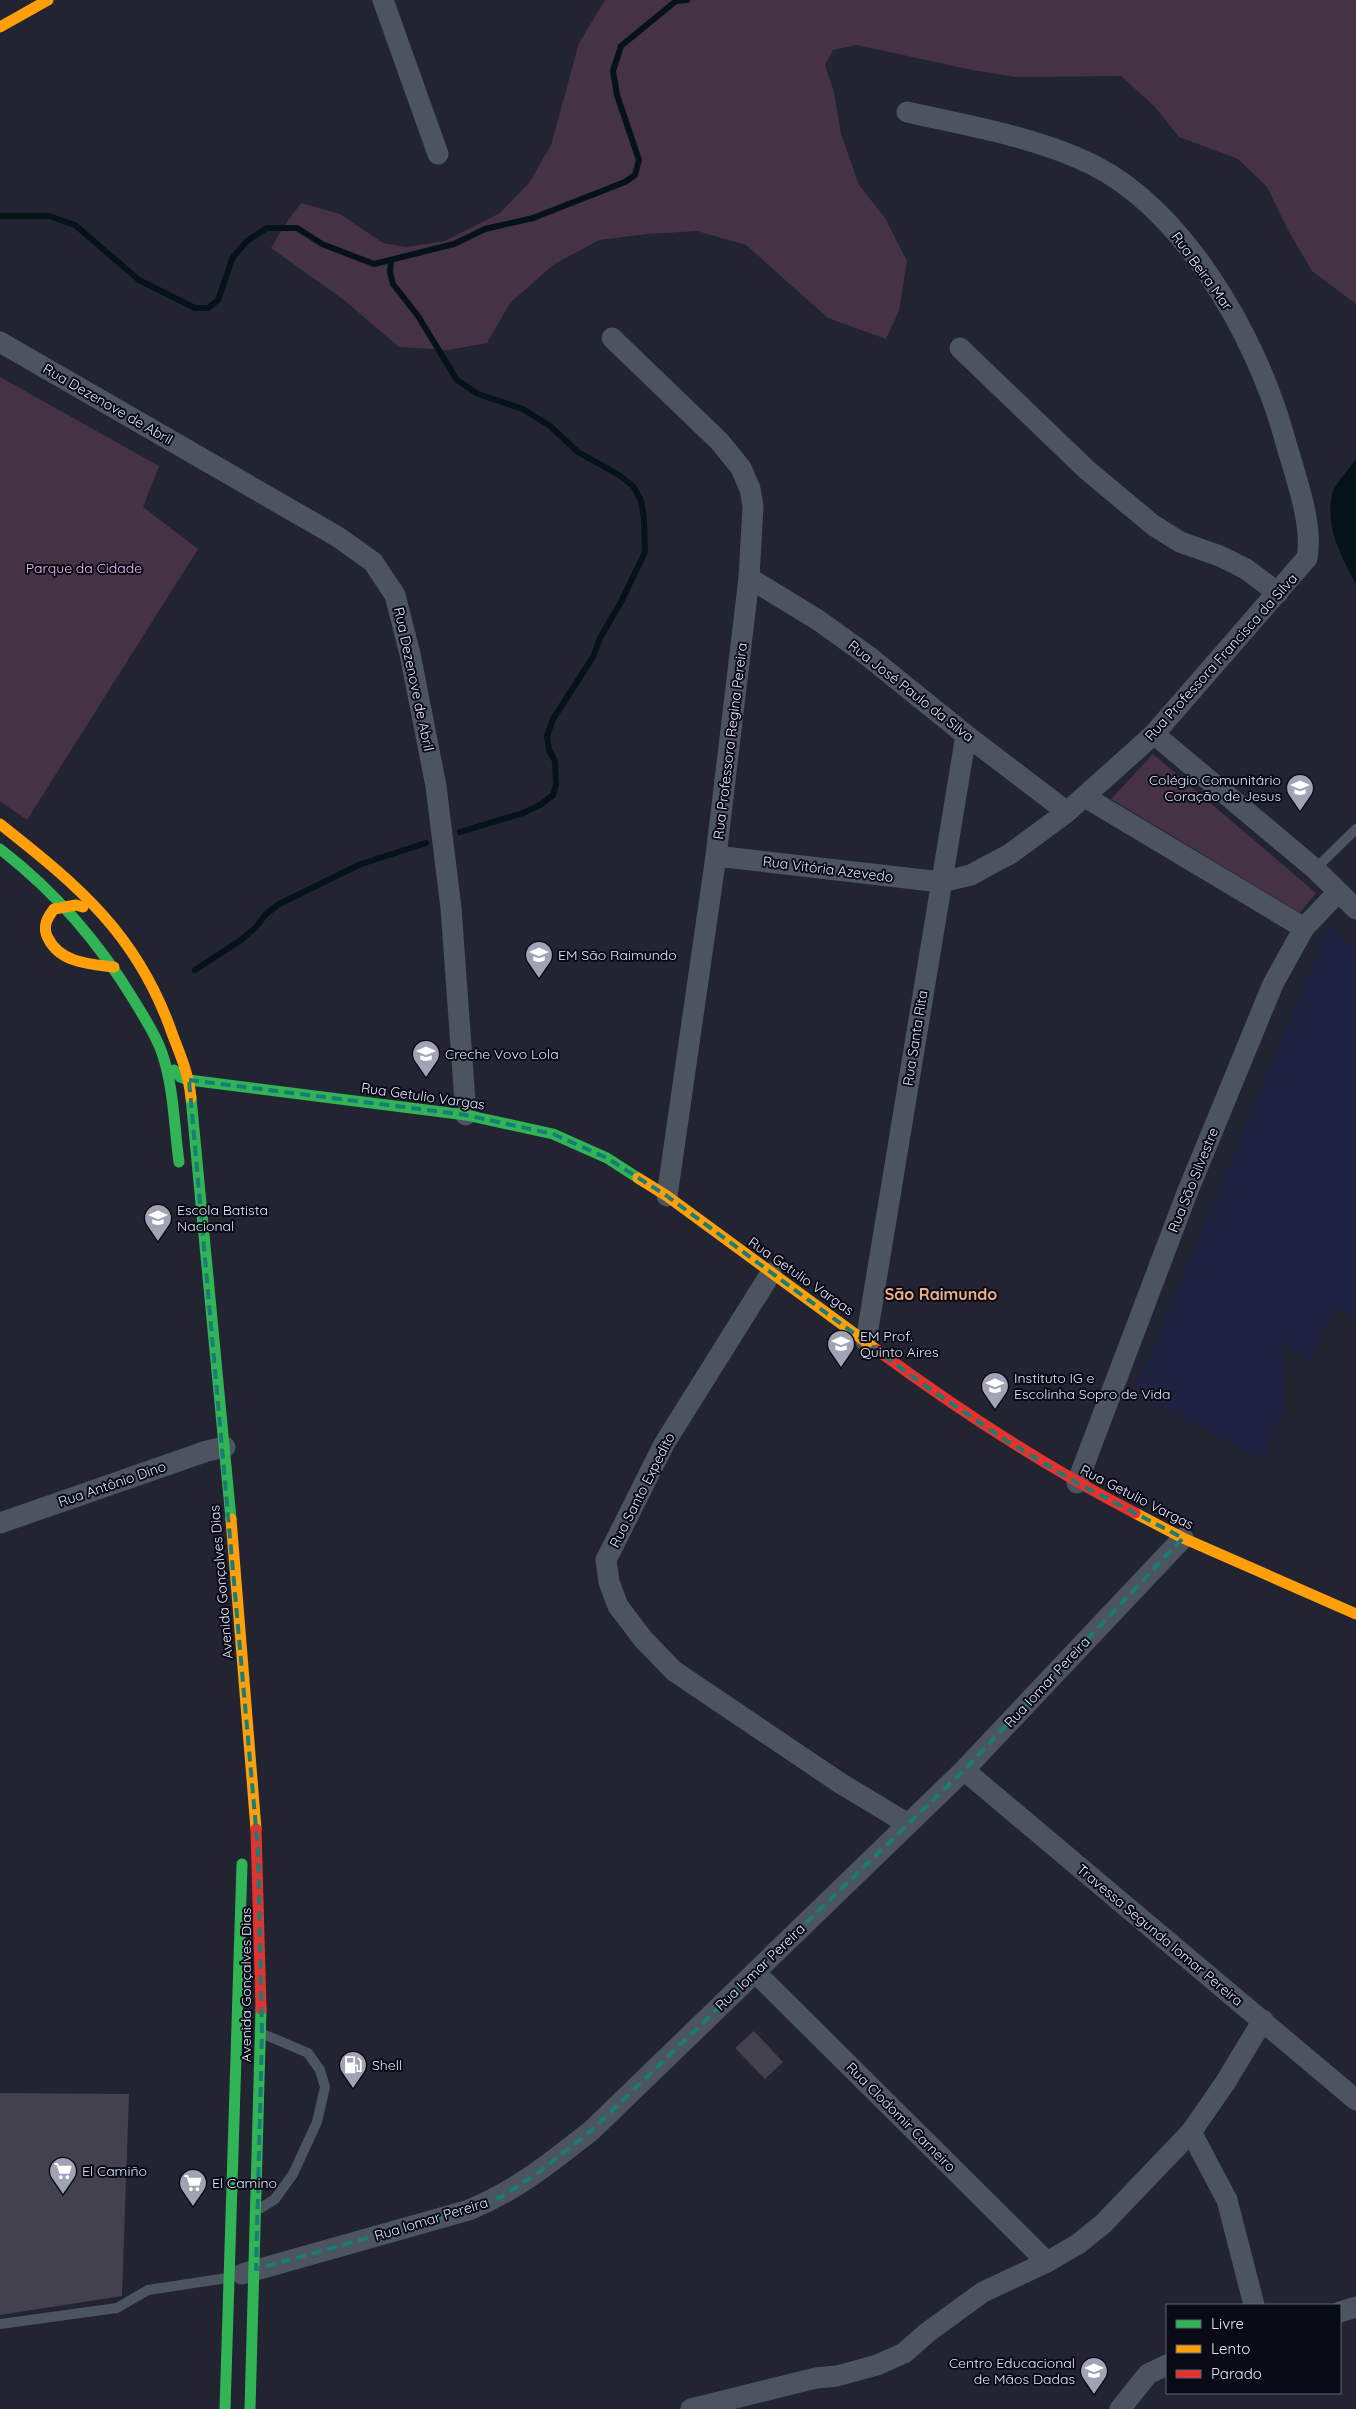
<svg xmlns="http://www.w3.org/2000/svg" width="1356" height="2409" font-family="Quicksand,sans-serif">
	<style>
		.built { fill: #1f2240 }
		.green { fill: #453244 }
		.water { fill: #051319 }
		.lines { fill: none; stroke-linecap: round; stroke-linejoin: round }
		.stream { stroke: #051319; stroke-width: 6 }
		.building { fill: #43414e }
		.lane { stroke: #4c545f; stroke-width: 10 }
		.street { stroke: #4c545f; stroke-width: 21 }
		.fast { stroke: #30b455; stroke-width: 11 }
		.slow { stroke: #ff9f0a; stroke-width: 11 }
		.jam { stroke: #e5322d; stroke-width: 11 }
		.marked { fill: none; stroke: #1a7c75; stroke-width: 4; stroke-dasharray: 10 6; stroke-linejoin: round }
		.labels { text-anchor: middle; stroke-width: 4; stroke-linejoin: round; paint-order: stroke }
		.street-label { font-size: 14px; fill: #e4e7f9; stroke: #080a15 }
		.park-label { font-size: 14px; fill: #fabdf1; stroke: #080a15 }
		.poi-label { font-size: 14px; fill: #e4e7f9; stroke: #080a15; text-anchor: start }
		.quarter-label { font-size: 16px; font-weight: bold; fill: #f4ae84; stroke: #080a15 }
	</style>
	<rect width="100%" height="100%" fill="#222432"/>
	<path class="built" d="M1329,926L1356,950V1318L1337,1308L1309,1361L1281,1341L1285,1409L1263,1460L1134,1392Z"/>
	<g class="green">
		<path d="M605,0H1356V304L1312,271L1288,230L1267,187L1238,159L1179,137L1155,107L1121,76L1016,77L972,70L857,45L833,50L825,65L834,92L841,134L859,185L885,218L907,261L899,311L886,339L828,318L746,245L697,231L647,234L599,240L553,265L510,303L487,343L448,350L399,347L344,300L271,248L284,226L301,203L340,214L383,243L406,247L445,241L500,213L529,183L551,145L579,43Z"/>
		<path d="M0,377L159,466L143,507L198,549L27,820L0,801Z"/>
		<path d="M1153,754L1316,893L1300,913L1111,799Z"/>
	</g>
	<path class="water" d="M1356,459V584C1341,556 1325,527 1332,495C1333,486 1350,468 1356,459Z"/>
	<g class="lines">
		<g class="stream">
			<path d="M0,216H49L75,225L139,280L195,308H208L218,300L233,257L247,241L267,228H297L322,244L374,264L454,244L485,229L533,218L625,182L635,175L639,160L617,95L613,71L621,46L676,1L687,0"/>
			<path d="M391,261L390,272L393,284L418,316L457,380L478,394L523,409L550,426L578,452L619,475L633,486L641,500L644,519L645,552L621,602L600,638L593,657L553,719L547,736L549,750L555,761L556,785L553,795L540,805L523,813L460,832"/>
			<path d="M195,970L241,940L256,927L266,914L279,904L361,864L426,843"/>
		</g>
	</g>
	<g class="building">
		<path d="M754,2031L783,2062L765,2079L735,2048Z"/>
		<path d="M0,2093L129,2094L122,2296L0,2315Z"/>
	</g>
	<g class="lines">
		<g class="lane">
			<path d="M1315,869L1356,829"/>
			<path d="M261,2208L275,2199L293,2174L317,2122L325,2087L320,2070L308,2053L263,2034"/>
			<path d="M0,2324L117,2308L148,2290L227,2278"/>
		</g>
		<g class="street">
			<path d="M383,0L438,154"/>
			<path d="M612,338L720,442L741,468L750,489L753,506L749,578L716,856L667,1196"/>
			<path d="M0,342L338,537L373,562L395,595L410,654L436,786L451,908L466,1115"/>
			<path d="M960,348L1087,470L1153,525L1180,542L1220,556L1246,569L1278,593"/>
			<path d="M749,578L818,620L868,656L966,735L1067,812"/>
			<path d="M1154,734L1315,869L1356,909"/>
			<path d="M1085,797L1304,928"/>
			<path d="M716,856L941,882L971,875L989,865L1010,854L1067,812L1154,734L1307,558C1314,523 1293,470 1284,436C1256,335 1180,200 1078,158C1024,135 965,125 907,112"/>
			<path d="M771,1273L664,1444L606,1560L609,1582L618,1606L643,1639L674,1671L840,1783L908,1824"/>
			<path d="M866,1341L966,735"/>
			<path d="M1077,1483L1187,1193L1273,984L1304,928L1338,892"/>
			<path d="M0,1523L207,1451L225,1447"/>
			<path d="M964,1770L1356,2100"/>
			<path d="M755,1972L1047,2262"/>
			<path d="M1191,2132L1227,2200L1254,2305"/>
			<path d="M242,2274L469,2210C519,2189 550,2163 592,2130L964,1770L1183,1538"/>
			<path d="M1340,2312L1356,2307"/>
			<path d="M691,2409L816,2378L837,2376L877,2365L904,2353L928,2332L983,2292L1047,2262L1078,2244L1103,2224L1191,2132L1225,2083L1263,2020"/>
			<path d="M1120,2409L1148,2374L1167,2365"/>
		</g>
		<g class="fast">
			<path d="M0,849C56,892 99,942 135,1002C145,1019 156,1035 162,1053C174,1088 174,1126 179,1162"/>
			<path d="M174,1070L180,1077L189,1080L466,1115L553,1134L607,1158L638,1178"/>
			<path d="M191,1098L231,1519"/>
			<path d="M225,2409L242,1864"/>
			<path d="M250,2409L261,2009"/>
		</g>
		<g class="slow">
			<path d="M0,27L48,0"/>
			<path d="M0,824C80,887 139,936 173,1036C181,1056 189,1076 191,1098"/>
			<path d="M83,907L76,905L54,909C47,918 42,927 48,938C60,963 90,964 114,967"/>
			<path d="M638,1178L667,1196L877,1350"/>
			<path d="M1135,1513L1183,1538L1356,1614"/>
			<path d="M231,1519L256,1829"/>
		</g>
		<g class="jam">
			<path d="M877,1350C960,1411 1044,1466 1135,1513"/>
			<path d="M256,1829L261,2009"/>
		</g>
	</g>
	<path class="marked" d="M189,1080L466,1115L553,1134L607,1158L667,1196L927,1387L1007,1441L1077,1483L1183,1538L964,1770L592,2130L539,2172L501,2197L469,2210L256,2269L262,2034L258,1850Z"/>
	<defs>
		<symbol id="school-pin" viewBox="-11 -11 22 30"><path d="M0 17L-7.5 6A9.5 9.5 0 1 1 7.5 6Z" fill="#a0a3b3" stroke="#080a15"/><path d="M0-5L7-2L0 1L-7-2ZM-4 1L0 2.5L4 1V4Q0 6-4 4Z" fill="#fff"/></symbol>
		<symbol id="fuel-pin" viewBox="-11 -11 22 30"><path d="M0 17L-7.5 6A9.5 9.5 0 1 1 7.5 6Z" fill="#a0a3b3" stroke="#080a15"/><path d="M-5.5-6h7V0h2V4h1.3V-2.5L3-4.5l.8-.8L6-3V5H2.5V1h-1V6h-7ZM-4.2-4.7v3.2H.2V-4.7Z" fill="#fff"/></symbol>
		<symbol id="supermarket-pin" viewBox="-11 -11 22 30"><path d="M0 17L-7.5 6A9.5 9.5 0 1 1 7.5 6Z" fill="#a0a3b3" stroke="#080a15"/><path d="M-6-5.5h2.5l.6 2H6L4.5 2H-2.5L-4.4-4H-6ZM-1.5 3.2a1.3 1.3 0 1 0 .1 0ZM3 3.2a1.3 1.3 0 1 0 .1 0Z" fill="#fff"/></symbol>
	</defs>
	<g fill-rule="evenodd">
		<use href="#school-pin" x="1284" y="772" width="32" height="43"/>
		<use href="#school-pin" x="523" y="939" width="32" height="43"/>
		<use href="#school-pin" x="410" y="1038" width="32" height="43"/>
		<use href="#school-pin" x="142" y="1202" width="32" height="43"/>
		<use href="#school-pin" x="825" y="1328" width="32" height="43"/>
		<use href="#school-pin" x="979" y="1370" width="32" height="43"/>
		<use href="#fuel-pin" x="337" y="2049" width="32" height="43"/>
		<use href="#supermarket-pin" x="47" y="2155" width="32" height="43"/>
		<use href="#supermarket-pin" x="177" y="2167" width="32" height="43"/>
		<use href="#school-pin" x="1078" y="2355" width="32" height="43"/>
	</g>
	<g class="labels">
		<g class="street-label">
			<text transform="translate(1202 271) rotate(54)" y="5">Rua Beira Mar</text>
			<text transform="translate(108 404) rotate(30)" y="5">Rua Dezenove de Abril</text>
			<text transform="translate(1221 657) rotate(-48)" y="5">Rua Professora Francisca da Silva</text>
			<text transform="translate(414 679) rotate(78)" y="5">Rua Dezenove de Abril</text>
			<text transform="translate(911 691) rotate(38)" y="5">Rua José Paulo da Silva</text>
			<text transform="translate(730 741) rotate(-83)" y="5">Rua Professora Regina Pereira</text>
			<text transform="translate(828 869) rotate(7)" y="5">Rua Vitória Azevedo</text>
			<text transform="translate(915 1038) rotate(-81)" y="5">Rua Santa Rita</text>
			<text transform="translate(423 1096) rotate(8)" y="5">Rua Getulio Vargas</text>
			<text transform="translate(1193 1180) rotate(-68)" y="5">Rua São Silvestre</text>
			<text transform="translate(801 1276) rotate(35)" y="5">Rua Getulio Vargas</text>
			<text transform="translate(112 1484) rotate(-19)" y="5">Rua Antônio Dino</text>
			<text transform="translate(642 1490) rotate(-63)" y="5">Rua Santo Expedito</text>
			<text transform="translate(1137 1497) rotate(27)" y="5">Rua Getulio Vargas</text>
			<text transform="translate(221 1582) rotate(-95)" y="5">Avenida Gonçalves Dias</text>
			<text transform="translate(1047 1682) rotate(-47)" y="5">Rua Iomar Pereira</text>
			<text transform="translate(1160 1935) rotate(40)" y="5">Travessa Segunda Iomar Pereira</text>
			<text transform="translate(760 1967) rotate(-44)" y="5">Rua Iomar Pereira</text>
			<text transform="translate(246 1985) rotate(-90)" y="5">Avenida Gonçalves Dias</text>
			<text transform="translate(901 2117) rotate(45)" y="5">Rua Clodomir Carneiro</text>
			<text transform="translate(431 2219) rotate(-17)" y="5">Rua Iomar Pereira</text>
		</g>
		<g class="park-label">
			<text x="84" y="573">Parque da Cidade</text>
		</g>
		<g class="poi-label">
			<text x="1281" y="785" text-anchor="end">Colégio Comunitário<tspan x="1281" dy="16">Coração de Jesus</tspan></text>
			<text x="558" y="960">EM São Raimundo</text>
			<text x="445" y="1059">Creche Vovo Lola</text>
			<text x="177" y="1215">Escola Batista<tspan x="177" dy="16">Nacional</tspan></text>
			<text x="860" y="1341">EM Prof.<tspan x="860" dy="16">Quinto Aires</tspan></text>
			<text x="1014" y="1383">Instituto IG e<tspan x="1014" dy="16">Escolinha Sopro de Vida</tspan></text>
			<text x="372" y="2070">Shell</text>
			<text x="82" y="2176">El Camiño</text>
			<text x="212" y="2188">El Camino</text>
			<text x="1075" y="2368" text-anchor="end">Centro Educacional<tspan x="1075" dy="16">de Mãos Dadas</tspan></text>
		</g>
		<g class="quarter-label">
			<text x="941" y="1300">São Raimundo</text>
		</g>
	</g>
	<rect x="1166" y="2304" width="175" height="90" fill="#080a15" stroke="#606270"/>
	<rect x="1176" y="2320" width="25" height="8" fill="#30b455" stroke="#606270"/>
	<text x="1211" y="2329" font-size="15" fill="#e4e7f9">Livre</text>
	<rect x="1176" y="2345" width="25" height="8" fill="#ff9f0a" stroke="#606270"/>
	<text x="1211" y="2354" font-size="15" fill="#e4e7f9">Lento</text>
	<rect x="1176" y="2370" width="25" height="8" fill="#e5322d" stroke="#606270"/>
	<text x="1211" y="2379" font-size="15" fill="#e4e7f9">Parado</text>
</svg>
